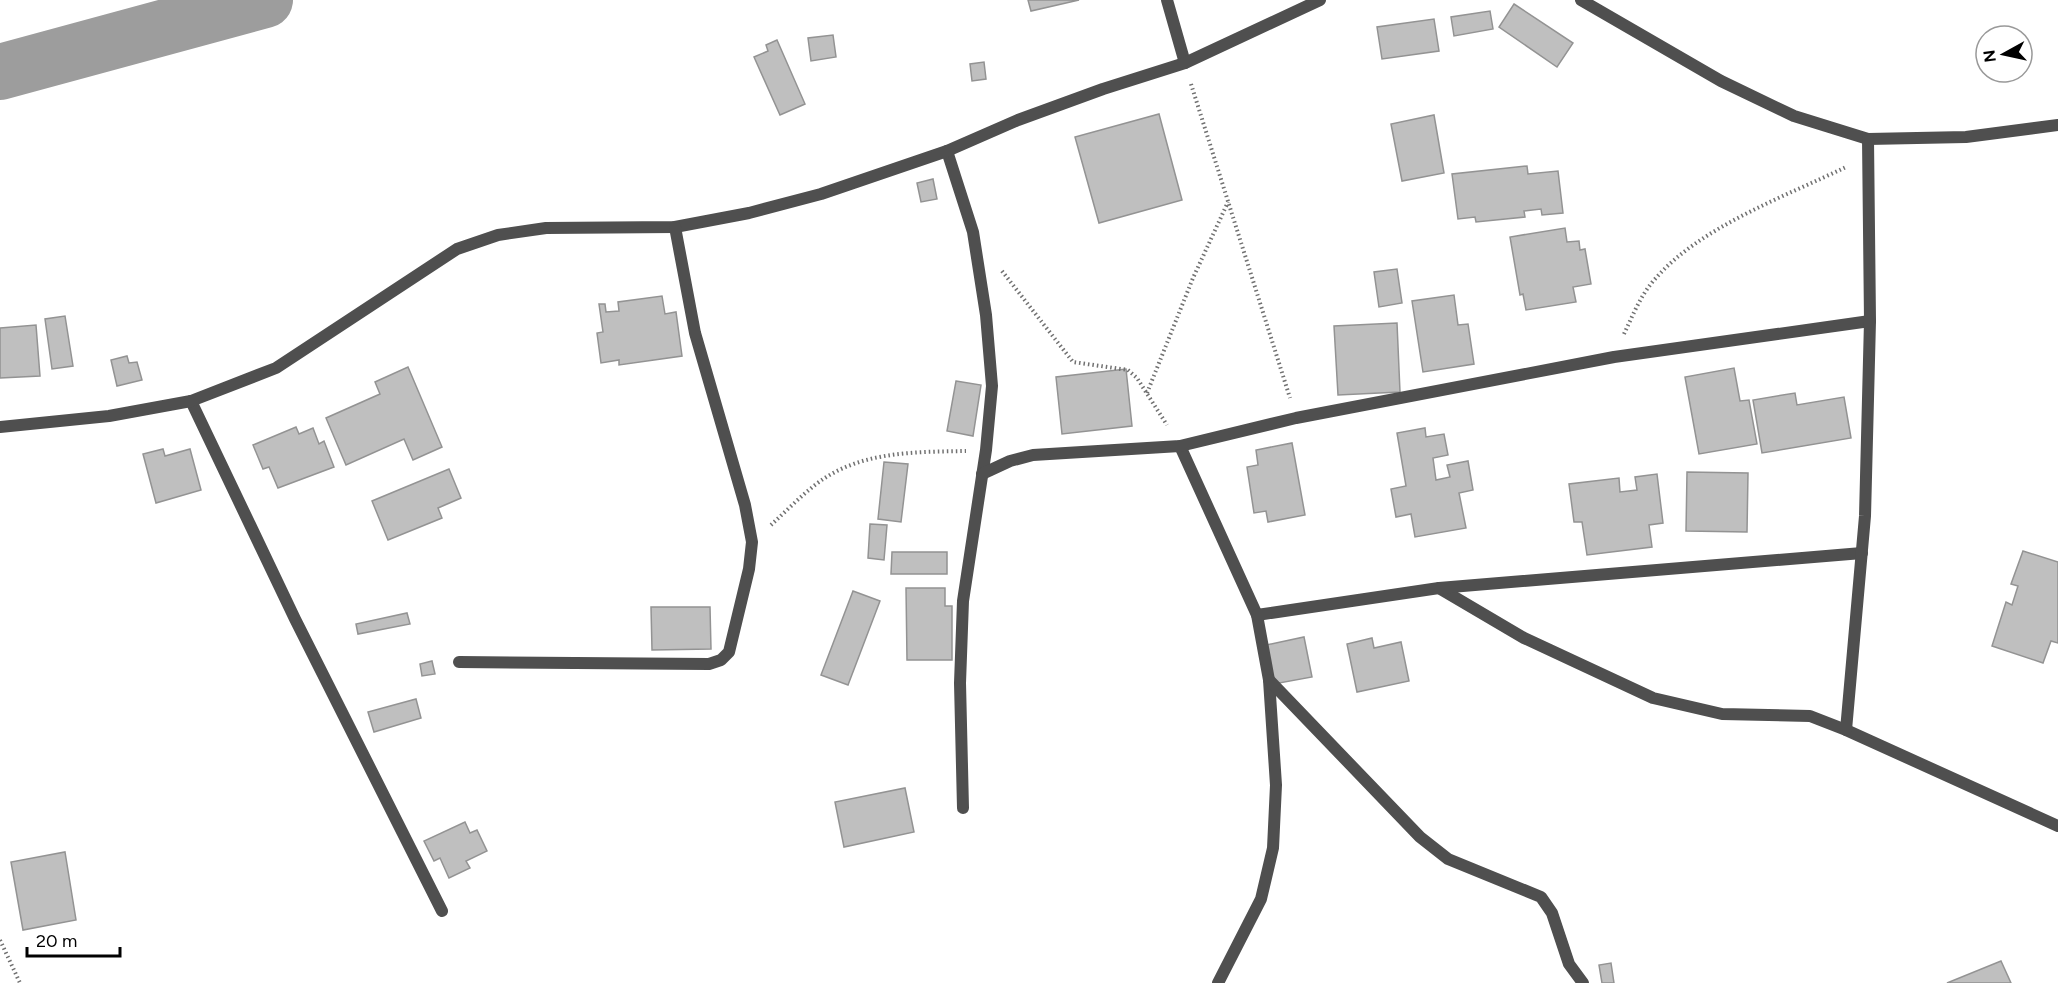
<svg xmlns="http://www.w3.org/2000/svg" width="2058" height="983" font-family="Figtree,sans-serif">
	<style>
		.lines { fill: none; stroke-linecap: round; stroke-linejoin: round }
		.river { stroke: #9d9d9d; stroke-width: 56 }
		.building { fill: #bfbfbf; stroke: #939393; stroke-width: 1.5 }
		.path { stroke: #717171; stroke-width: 4; stroke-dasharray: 1.5 3; stroke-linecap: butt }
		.street { stroke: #4f4f4f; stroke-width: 12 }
	</style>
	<rect width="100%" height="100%" fill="#fff"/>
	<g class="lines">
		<path class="river" d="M0,72L265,0"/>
	</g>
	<g class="building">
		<path d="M1028,0H1079L1031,11Z"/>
		<path d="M1514,4L1573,43L1557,67L1499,27Z"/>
		<path d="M1490,11L1493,29L1454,36L1451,17Z"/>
		<path d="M1434,19L1439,51L1382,59L1377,27Z"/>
		<path d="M833,35L836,57L811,61L808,38Z"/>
		<path d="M777,40L805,104L780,115L754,57L768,51L766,45Z"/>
		<path d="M984,62L986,79L972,81L970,64Z"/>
		<path d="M1159,114L1182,200L1099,223L1075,137Z"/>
		<path d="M1434,115L1444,173L1402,181L1391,124Z"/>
		<path d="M1527,166L1528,174L1558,171L1563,213L1542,215L1541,209L1524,211L1525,217L1476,222L1475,217L1458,219L1452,174Z"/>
		<path d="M933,179L937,199L921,202L917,183Z"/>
		<path d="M1565,228L1567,242L1579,241L1580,250L1585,249L1591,284L1573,287L1576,302L1526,310L1523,294L1520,295L1510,237Z"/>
		<path d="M1397,269L1402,303L1379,307L1374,272Z"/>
		<path d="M1454,295L1458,325L1468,324L1474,364L1423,372L1412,301Z"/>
		<path d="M662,296L665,314L676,312L682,356L619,365V360L601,363L597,333L603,332L599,304H605L606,312L619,311L618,302Z"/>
		<path d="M65,316L73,366L52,369L45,319Z"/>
		<path d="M1397,323L1400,392L1338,395L1334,326Z"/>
		<path d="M36,325L40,376L0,378V328Z"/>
		<path d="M127,356L129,363L137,362L142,380L117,386L111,360Z"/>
		<path d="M408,367L442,447L413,460L404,439L346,465L326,418L380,394L375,382Z"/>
		<path d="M1734,368L1740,401L1749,400L1757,444L1699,454L1685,377Z"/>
		<path d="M1126,369L1132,426L1062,434L1056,377Z"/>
		<path d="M956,381L981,385L973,436L947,431Z"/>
		<path d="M1795,393L1797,405L1844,397L1851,438L1762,453L1753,400Z"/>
		<path d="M296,427L299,434L313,428L319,444L324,441L334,467L278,488L269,467L263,469L253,445Z"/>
		<path d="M1425,428L1426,437L1444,434L1448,455L1433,458L1436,480L1450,477L1447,465L1468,461L1473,490L1459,493L1466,528L1415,537L1411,514L1396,517L1391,489L1406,486L1397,433Z"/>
		<path d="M1292,443L1305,515L1268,522L1266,511L1254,513L1247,467L1258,465L1256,450Z"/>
		<path d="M163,449L165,456L190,449L201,490L156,503L143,454Z"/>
		<path d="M884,462L908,464L901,522L878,519Z"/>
		<path d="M449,469L461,498L438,508L442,518L388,540L372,501Z"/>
		<path d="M1687,472L1748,473L1747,532L1686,531Z"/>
		<path d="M1657,474L1663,523L1649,525L1652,547L1587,555L1582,522H1574L1569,484L1619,478L1620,492L1637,490L1635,477Z"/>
		<path d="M870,524L887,525L884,560L868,558Z"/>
		<path d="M2023,551L2058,562V643L2051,641L2043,663L1992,646L2006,602L2012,605L2018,586L2011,584Z"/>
		<path d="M892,552H947V574H891Z"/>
		<path d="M906,588H945V606H952V660H907Z"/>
		<path d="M853,591L880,601L848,685L821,675Z"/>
		<path d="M651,607H710L711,649L652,650Z"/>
		<path d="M407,613L410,624L358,634L356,624Z"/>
		<path d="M1304,637L1312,677L1274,684L1266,645Z"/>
		<path d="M1372,638L1374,648L1401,642L1409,681L1357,692L1347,644Z"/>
		<path d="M432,661L435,674L422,676L420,664Z"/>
		<path d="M416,699L421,718L374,732L368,712Z"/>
		<path d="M905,788L914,832L844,847L835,802Z"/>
		<path d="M465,822L470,833L477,830L487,851L466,861L470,868L449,878L440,858L434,861L424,841Z"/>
		<path d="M65,852L76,920L23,930L11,862Z"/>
		<path d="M2001,961L2011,983H1947Z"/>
		<path d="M1611,963L1614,983H1602L1599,965Z"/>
	</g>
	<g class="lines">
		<g class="path">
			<path d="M1191,84L1290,398"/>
			<path d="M1002,271L1073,362L1128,370L1137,378L1167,425"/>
			<path d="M1624,334C1633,315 1641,294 1656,278C1700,227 1786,196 1846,167"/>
			<path d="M1147,393L1193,278L1228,202"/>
			<path d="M771,525C785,512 800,497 815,485C858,451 914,452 966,451"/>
			<path d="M0,940L20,983"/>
		</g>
		<g class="street">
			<path d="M1167,0L1185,63"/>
			<path d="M1581,0L1721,81L1794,116L1868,139L1966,137L2058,125"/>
			<path d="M947,151L973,232L986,315L992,386L986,450L963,601L960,683L963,808"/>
			<path d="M191,401L295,619L442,911"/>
			<path d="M0,427L109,416L191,401L276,368L457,249L498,235L546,228L675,227L749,213L821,194L947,151L1018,120L1103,89L1185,63L1320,0"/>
			<path d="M1180,446L1257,615L1269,680L1276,785L1273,848L1261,899L1218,983"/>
			<path d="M982,474L1010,461L1033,455L1180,446L1296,418L1614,357L1870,321"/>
			<path d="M1439,588L1524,638L1653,698L1722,714L1810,716L1846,730L2058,826"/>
			<path d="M1257,615L1439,588L1862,553"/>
			<path d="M459,662L709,664L721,660L729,652L749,569L752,542L745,505L695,333L675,227"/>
			<path d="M1269,680L1420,837L1448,859L1541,897L1552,913L1569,964L1583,983"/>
			<path d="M1846,730L1865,516L1870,321L1868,139"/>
		</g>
	</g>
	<g transform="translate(2004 54) rotate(262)"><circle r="28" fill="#ffffff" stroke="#999999" stroke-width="1.5"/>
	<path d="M0-4.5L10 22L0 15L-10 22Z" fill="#000000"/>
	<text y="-9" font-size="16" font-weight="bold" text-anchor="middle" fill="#000000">N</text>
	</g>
	<path d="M27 947v9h93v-9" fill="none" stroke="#000000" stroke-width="3"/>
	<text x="36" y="947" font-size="18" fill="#000000" stroke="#ffffff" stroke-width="4.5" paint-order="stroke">20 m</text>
</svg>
